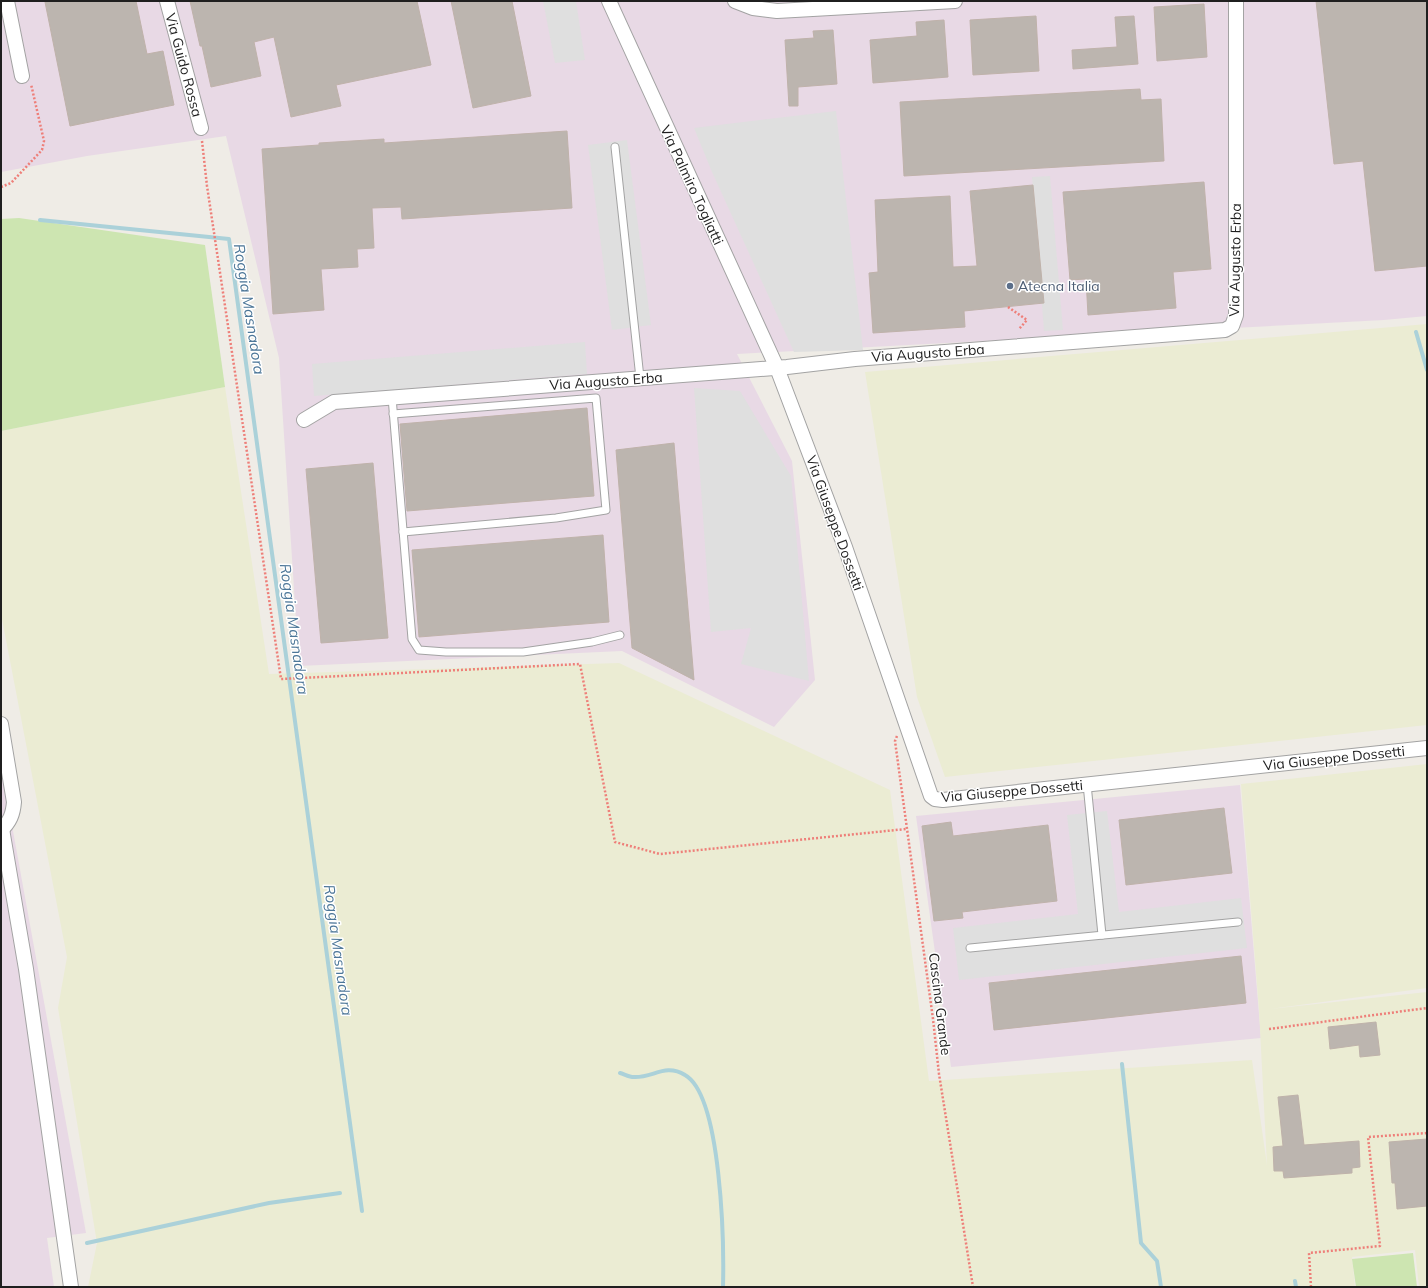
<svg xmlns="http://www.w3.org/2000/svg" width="1428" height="1288" font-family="Mulish,sans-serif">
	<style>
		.industrial { fill: #e8d9e5 }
		.farmland { fill: #ebecd3 }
		.grass { fill: #cde5b1 }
		.parking { fill: #dfdfdf }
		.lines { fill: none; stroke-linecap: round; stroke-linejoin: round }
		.stream { stroke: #abd1d9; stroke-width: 4 }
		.building { fill: #bcb5af; stroke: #bfb2aa }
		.lane-casing { stroke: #a3a3a3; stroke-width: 9 }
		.street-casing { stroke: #a3a3a3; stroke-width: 16 }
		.path { stroke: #ee7f79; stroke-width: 2.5; stroke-dasharray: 2 2; stroke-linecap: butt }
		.lane { stroke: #fff; stroke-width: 7 }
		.street { stroke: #fff; stroke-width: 14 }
		.service-dot { fill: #5c6f8a; stroke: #fff; stroke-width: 1.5 }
		.labels { text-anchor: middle; stroke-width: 3; stroke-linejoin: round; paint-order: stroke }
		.street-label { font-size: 14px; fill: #1f1f1f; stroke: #fff }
		.service-label { font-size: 14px; fill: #4e5e75; stroke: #fff; text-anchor: start }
		.water-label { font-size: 15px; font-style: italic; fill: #4c7698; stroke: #fff }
	</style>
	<rect width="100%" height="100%" fill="#efece6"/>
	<g class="industrial">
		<path d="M1,1H1427V316L1384,320L737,354L792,461L815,680L774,727L622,651L299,666L279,358L226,136L87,156L1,172Z"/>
		<path d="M1,765L86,1233L47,1238L54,1287H1Z"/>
		<path d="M1240,785L1261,1038L951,1067L916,816Z"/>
	</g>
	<g class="farmland">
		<path d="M1427,324V725L945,777L917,697L865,372Z"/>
		<path d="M225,387L269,674L619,663L890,790L929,1081L1252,1060L1267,1165L1259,1010L1241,784L1427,764V988L1270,1009L1427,992V1287H1419L1415,1250L1352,1257L1355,1287H88L97,1243L58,1008L67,957L1,614V431Z"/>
	</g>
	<g class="grass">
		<path d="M19,218L205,245L225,387L1,431V219Z"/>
		<path d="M1413,1253L1417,1287H1356L1352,1259Z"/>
	</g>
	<g class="parking">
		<path d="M543,1H576L585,60L555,63Z"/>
		<path d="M836,111L863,350L794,352L712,172L694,128Z"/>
		<path d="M627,140L651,325L612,330L588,145Z"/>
		<path d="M1050,176L1063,330L1044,331L1032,177Z"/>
		<path d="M585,342L587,374L314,396L312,364Z"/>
		<path d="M694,388L740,391L791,476L809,681L741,664L751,628L711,632Z"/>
		<path d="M1107,811L1119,912L1241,898L1247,948L959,980L953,928L1078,914L1067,815Z"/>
	</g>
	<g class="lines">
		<g class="stream">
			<path d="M40,220L229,239L362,1211"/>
			<path d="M1416,332L1427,370"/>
			<path d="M1122,1064L1141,1243L1157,1261L1161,1287"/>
			<path d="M620,1073C624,1074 629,1077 634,1077C653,1078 665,1063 685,1075C722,1096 724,1246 723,1287"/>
			<path d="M87,1243L269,1203L340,1193"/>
			<path d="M1295,1281L1296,1287"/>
		</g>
	</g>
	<g class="building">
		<path d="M51,1H136L147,54L163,51L174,105L70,126L45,2Z"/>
		<path d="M190,1H417L431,65L336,85L341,106L291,117L274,37L254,42L261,76L211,87L202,46H200Z"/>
		<path d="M451,1H512L531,96L473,108Z"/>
		<path d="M1316,1H1427V266L1375,271L1363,161L1334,164Z"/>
		<path d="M1204,4L1207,57L1157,61L1154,7Z"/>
		<path d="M1036,16L1039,71L973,75L970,20Z"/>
		<path d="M1134,16L1138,64L1073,69L1072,50L1117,47L1115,17Z"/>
		<path d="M944,20L948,77L873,83L870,40L917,36L916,22Z"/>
		<path d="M833,30L837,84L798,87V106H789L785,40L814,38L813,31Z"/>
		<path d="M1140,89L1141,100L1161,99L1164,161L904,176L900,102Z"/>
		<path d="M567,131L572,208L402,219L401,207L372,208L374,248L357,249L358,267L321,269L324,310L273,314L262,149L319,145V143L384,139V143Z"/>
		<path d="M1204,182L1211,269L1173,272L1176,308L1088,315L1086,279L1070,280L1063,192Z"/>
		<path d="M1033,185L1044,303L964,311L965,327L873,333L869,273L878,272L875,200L950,196L953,267L977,266L970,191Z"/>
		<path d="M587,408L594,496L407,511L400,424Z"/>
		<path d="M674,443L694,680L632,648L616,450Z"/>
		<path d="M373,463L388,638L321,643L306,469Z"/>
		<path d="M603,535L609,622L419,637L412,550Z"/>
		<path d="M1224,808L1232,873L1126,885L1119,820Z"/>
		<path d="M951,822L953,836L1048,825L1057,901L962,912L963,918L934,921L922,826Z"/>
		<path d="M1241,956L1246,1003L994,1030L989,983Z"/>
		<path d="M1376,1022L1380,1055L1360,1057L1359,1045L1330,1049L1328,1027Z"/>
		<path d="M1298,1095L1304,1145L1359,1141L1360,1167L1352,1168V1173L1284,1178L1283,1171H1274L1273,1147L1283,1146L1278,1097Z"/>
		<path d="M1427,1139V1206L1397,1209L1395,1183H1392L1389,1142Z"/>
	</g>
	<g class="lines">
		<defs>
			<g id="lane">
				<path d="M615,147L640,378"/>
				<path d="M392,397L412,639L419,650L446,652H523L592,642L620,635"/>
				<path d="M393,414L596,398L606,510L556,518L403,532"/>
				<path d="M1087,784L1102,935"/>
				<path d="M970,948L1238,922"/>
			</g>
			<g id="street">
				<path d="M7,1L22,76"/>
				<path d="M167,1L201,128"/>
				<path d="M609,1L777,368L845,547L931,796L935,799L943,800L1427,748"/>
				<path d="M735,1L753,8L777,11L955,1"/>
				<path d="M304,420L334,402L787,367L855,359L1225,330L1232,326L1236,315V1"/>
				<path d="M1,724L14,802C13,814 10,822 1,830"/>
				<path d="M2,829L26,969L71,1287"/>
			</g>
		</defs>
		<use href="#lane" class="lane-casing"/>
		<use href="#street" class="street-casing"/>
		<g class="path">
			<path d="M202,141L207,186L281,679L580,664L615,842L660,854L906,829"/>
			<path d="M1,187L11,183L42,150L44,141L31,84"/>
			<path d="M1008,307L1027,320L1019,329"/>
			<path d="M897,736L895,741L933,1019L939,1074L973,1287"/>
			<path d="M1269,1029L1427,1008"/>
			<path d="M1311,1287L1309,1253L1380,1246L1368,1137L1427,1133"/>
		</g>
		<use href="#lane" class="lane"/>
		<use href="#street" class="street"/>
	</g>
	<circle class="service-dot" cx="1010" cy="286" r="4"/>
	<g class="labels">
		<g class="street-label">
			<text transform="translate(184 65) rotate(75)" y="5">Via Guido Rossa</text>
			<text transform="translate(692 185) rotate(65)" y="5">Via Palmiro Togliatti</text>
			<text transform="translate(1235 260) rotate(-89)" y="5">Via Augusto Erba</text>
			<text transform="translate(928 353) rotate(-4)" y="5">Via Augusto Erba</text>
			<text transform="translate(606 381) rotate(-4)" y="5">Via Augusto Erba</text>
			<text transform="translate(835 523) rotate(70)" y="5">Via Giuseppe Dossetti</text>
			<text transform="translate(1334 758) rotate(-6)" y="5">Via Giuseppe Dossetti</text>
			<text transform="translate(1012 791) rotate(-5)" y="5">Via Giuseppe Dossetti</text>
			<text transform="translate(940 1004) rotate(83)" y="5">Cascina Grande</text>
		</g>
		<g class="service-label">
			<text x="1018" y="291">Atecna Italia</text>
		</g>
		<g class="water-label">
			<text transform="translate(249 309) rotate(81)" y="5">Roggia Masnadora</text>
			<text transform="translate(294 629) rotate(82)" y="5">Roggia Masnadora</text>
			<text transform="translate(338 950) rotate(82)" y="5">Roggia Masnadora</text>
		</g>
	</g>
	<rect width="1428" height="1288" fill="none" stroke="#1f1f1f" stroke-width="4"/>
</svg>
